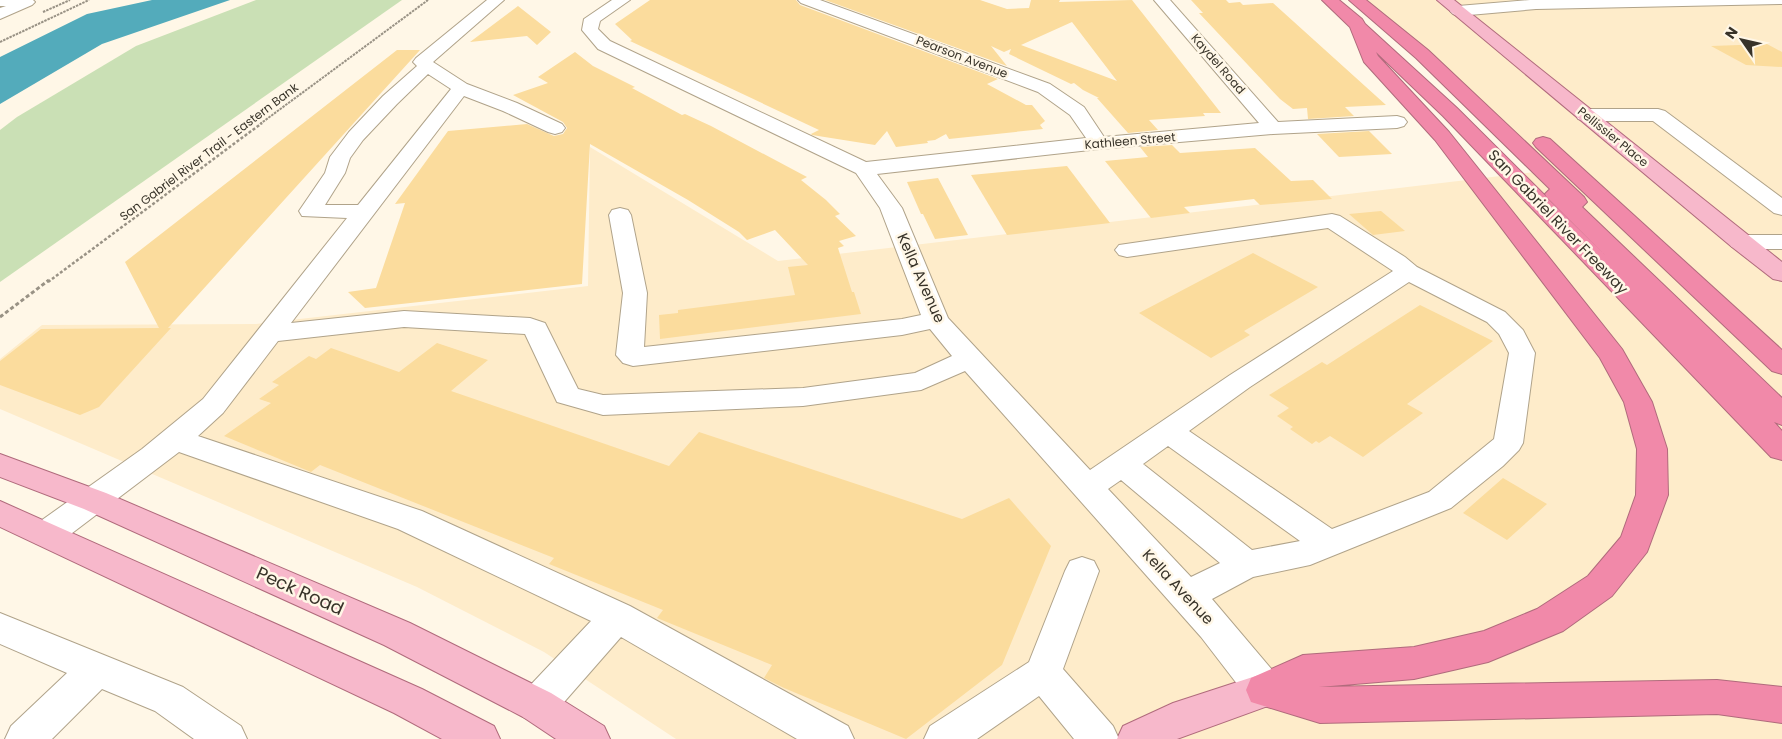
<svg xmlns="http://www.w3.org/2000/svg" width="1782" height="739" font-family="Poppins,sans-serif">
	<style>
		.built { fill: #feecca }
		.green { fill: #cae0b5 }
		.water { fill: #53abbb }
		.building { fill: #fbdc9d; fill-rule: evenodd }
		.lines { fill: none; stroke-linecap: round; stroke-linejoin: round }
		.minor-casing { stroke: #b0a38a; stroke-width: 2 }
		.major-casing { stroke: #b06b7c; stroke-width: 2 }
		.highway-casing { stroke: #b06b7c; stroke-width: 2 }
		.path-far2 { stroke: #999285; stroke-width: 2; stroke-dasharray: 2.5 1; stroke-linecap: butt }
		.path-far1 { stroke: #999285; stroke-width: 2.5; stroke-dasharray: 3 2; stroke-linecap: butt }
		.path { stroke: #999285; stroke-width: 3; stroke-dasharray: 4 2.5; stroke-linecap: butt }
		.minor { fill: #fff; fill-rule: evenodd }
		.major { fill: #f7b8cb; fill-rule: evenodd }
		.highway { fill: #f189a9; fill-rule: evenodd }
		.labels { text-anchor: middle; stroke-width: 5; stroke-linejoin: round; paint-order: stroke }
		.far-street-label { font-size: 12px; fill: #383329; stroke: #fff7e7 }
		.street-label { font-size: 15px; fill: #383329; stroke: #fff7e7 }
		.near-street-label { font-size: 18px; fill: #383329; stroke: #fff7e7 }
	</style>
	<rect width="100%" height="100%" fill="#fff7e7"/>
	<path class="built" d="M1350,0H1782V739H676L544,652L417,587L0,409V359L42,325L256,324L588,286L590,147L778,261L1544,171Z"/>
	<path class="green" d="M256,0H402L0,282V130L17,117L136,46Z"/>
	<path class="water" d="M152,0H230L102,44L0,104V57L87,14Z"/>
	<g class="building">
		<path d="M650,0H796L800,5L998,79L987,84L1026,105H1032L1045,121L1040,125L1043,129L949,139L946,134L935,140L927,141L928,143L896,147L887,131L875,145L812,135L811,134L819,130L630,41L632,40L615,24Z"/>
		<path d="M825,0H980L1007,9L1029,8L1031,0H1060L1059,2L1132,0L1221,113H1203L1205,116L1149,120L1158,130L1128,133L1097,98H1099L1083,90L1074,83L1071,84L1009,54L1011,49L1004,52L991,46L1007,66ZM1072,22L1117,81L1021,45Z"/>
		<path d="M1191,0H1226L1229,3L1240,2L1243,5L1273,3L1386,105L1345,107L1354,116L1308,119L1307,108L1293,109L1280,99L1199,13H1203Z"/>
		<path d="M518,6L551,32L537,45L527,36L470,42Z"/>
		<path d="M1767,44L1782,52V67L1746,65L1711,46Z"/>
		<path d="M397,50H420L168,328H171L99,407L80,415L0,385V361L41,329L159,328L125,262Z"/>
		<path d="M575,52L593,66L635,87L632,88L682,115L685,114L711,126L807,177L801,180L826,200L840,214L835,216L856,236L839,241L844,246L838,248L852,292H854L861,314L660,339L659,315L678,313V310L795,295L788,267L808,265L775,230L747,240L739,232L688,200L590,144L582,284L365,308L348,292L376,288L405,203L395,204L448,131L527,124L554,136L563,134L567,128L563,122L513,95L548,83L538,77Z"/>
		<path d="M1369,131L1392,154L1339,157L1317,134Z"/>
		<path d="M1172,145L1180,153L1255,148L1291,181L1313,180L1332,199L1260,205L1254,199L1184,207L1190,213L1151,218L1105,161L1148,157L1140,147Z"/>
		<path d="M1067,166L1110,223L1007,235L971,175Z"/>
		<path d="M938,178L968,235L935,239L923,214H921L907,182Z"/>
		<path d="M1381,211L1405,231L1373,235L1349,214Z"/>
		<path d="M1253,253L1318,287L1244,331L1250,335L1211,358L1139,313Z"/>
		<path d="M1420,305L1493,341L1407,404L1423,413L1363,457L1330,436L1319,443L1316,441L1312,444L1290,429L1293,427L1277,416L1289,408L1269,395L1322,362L1327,365Z"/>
		<path d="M437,343L488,360L451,391L669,466L699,432L962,519L1009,498L1051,546L1002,665L906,739L784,688L764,678L772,665L657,618L663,610L549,564L554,558L320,465L311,472L224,436L271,403L259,399L279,385L272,382L309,356L316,359L331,348L399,372Z"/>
		<path d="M1503,478L1547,504L1507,540L1463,513Z"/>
	</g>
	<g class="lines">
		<defs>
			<g id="minor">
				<path d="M0,0H33L35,2L32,5L0,19V8L6,6H0Z"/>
				<path d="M487,0H504L433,62L467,84L517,103L562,124L565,128L562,132L555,134L548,132L503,111L464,96L291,323L404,311L530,318L545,323L578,389L603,395L803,388L915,373L952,356L930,329L902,335L633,366L623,363L616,355L623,293L609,215L612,210L620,208L628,210L631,215L647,293L644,347L902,319L921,315L880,208L856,173L598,49L582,30L584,19L612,0H630L600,21L598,29L610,41L866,162L1086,138L1070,115L1038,92L801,3L798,0H820L1050,84L1084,107L1104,137L1259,123L1154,0H1170L1278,122L1397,116L1404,118L1407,122L1404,126L1397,128L1273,134L1099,149L877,174L902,208L948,318L1090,470L1230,375L1393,271L1328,228L1127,257L1119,255L1115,250L1119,245L1332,214L1340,216L1405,257L1417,267L1505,312L1523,330L1535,353L1523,443L1519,450L1503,466L1451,508L1310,565L1253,577L1212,599L1279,678L1284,690L1279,702L1265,707L1251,702L1201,637L965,371L921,390L803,406L603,415L557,402L525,334L404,327L278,341L223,413L198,436L422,511L630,606L848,726L854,739H797L621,637L551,717L537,723L523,717L518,705L523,693L591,621L398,529L179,452L59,543L47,547L35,543L30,534L35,525L142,449L203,399L347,218L302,216L299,211L325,173L330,157L349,132L383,96L417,66L413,62L416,58ZM428,74L451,89L358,205H325L345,173L350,158L363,140L397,104ZM1409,282L1487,322L1499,334L1509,353L1494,439L1429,492L1332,529L1189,431L1250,387ZM1168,446L1300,541L1252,550L1143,464ZM1121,480L1220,563L1191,577L1108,489Z"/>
				<path d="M1530,0H1782V4L1536,9L1458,16L1453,14L1450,11L1453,8L1458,6Z"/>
				<path d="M1585,109H1658L1665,111L1782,198V215L1774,213L1653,121H1585L1578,119L1576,115L1578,111Z"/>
				<path d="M1740,235H1782V249H1740L1732,247L1728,242L1732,237Z"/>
				<path d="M1082,557L1094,561L1099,571L1063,669L1113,726L1119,739H1074L1039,696L977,739H924L930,726L1029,662L1065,571L1070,561Z"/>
				<path d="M0,613L183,687L241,726L247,739H194L155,711L102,689L52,739H5L11,726L67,673L0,644Z"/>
			</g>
			<g id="major">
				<path d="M1437,0H1454L1782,262V281L1773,279L1732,247Z"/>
				<path d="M0,454L106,493L410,623L551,693L604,726L610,739H556L523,717L384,645L84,509L0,477Z"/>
				<path d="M0,501L422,689L494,726L500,739H442L394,713L0,527Z"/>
				<path d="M1265,673L1279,678L1284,690L1279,702L1177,739H1117L1123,726L1173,703Z"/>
			</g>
			<g id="highway">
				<path d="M1322,0H1339L1362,19L1365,24L1457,108L1607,257L1548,199L1545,194L1550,189L1416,58L1349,0H1366L1428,50L1584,197L1587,202L1582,207L1782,398V425L1774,422L1782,431V460L1771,457L1443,116L1376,52L1378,56L1449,132L1622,349L1652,402L1667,449L1668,495L1647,552L1612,596L1563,631L1488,662L1414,679L1319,687L1717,680L1782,687V723L1717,714L1320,723L1251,702L1246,690L1251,678L1303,655L1414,647L1484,631L1537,609L1588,576L1621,537L1636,495L1637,449L1624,402L1600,358L1435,140L1364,62L1350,27Z"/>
				<path d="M1543,137L1550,139L1782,350V374L1772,371L1536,147L1533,143L1536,139Z"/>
			</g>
		</defs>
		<use href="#minor" class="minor-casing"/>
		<use href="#major" class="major-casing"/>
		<use href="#highway" class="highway-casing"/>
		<g class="path-far2">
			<path d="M43,12L70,0"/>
			<path d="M0,42L89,0"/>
			<path d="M260,124L428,0"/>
		</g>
		<path class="path-far1" d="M48,282L262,123"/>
		<path class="path" d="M0,317L49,280"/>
		<use href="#minor" class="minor"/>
		<use href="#major" class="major"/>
		<use href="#highway" class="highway"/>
	</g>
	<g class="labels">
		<g class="far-street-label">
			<text transform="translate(962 57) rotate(21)" y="4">Pearson Avenue</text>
			<text transform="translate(1218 64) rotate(49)" y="4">Kaydel Road</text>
			<text transform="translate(1613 137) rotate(39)" y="4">Pellissier Place</text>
			<text transform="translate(1130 141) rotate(-5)" y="4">Kathleen Street</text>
			<text transform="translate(209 152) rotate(-37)" y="4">San Gabriel River Trail - Eastern Bank</text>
		</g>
		<g class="street-label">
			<text transform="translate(1558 222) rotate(46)" y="5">San Gabriel River Freeway</text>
			<text transform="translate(921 278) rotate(66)" y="5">Kella Avenue</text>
			<text transform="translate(1178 587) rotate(47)" y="5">Kella Avenue</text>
		</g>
		<g class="near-street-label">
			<text transform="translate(300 591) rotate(24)" y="6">Peck Road</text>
		</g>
	</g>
	<g transform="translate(1742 40) rotate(304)" stroke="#fff7e7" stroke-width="4" paint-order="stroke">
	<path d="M0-4L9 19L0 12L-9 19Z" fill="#383329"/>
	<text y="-8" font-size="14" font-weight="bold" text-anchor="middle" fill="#383329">N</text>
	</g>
</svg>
